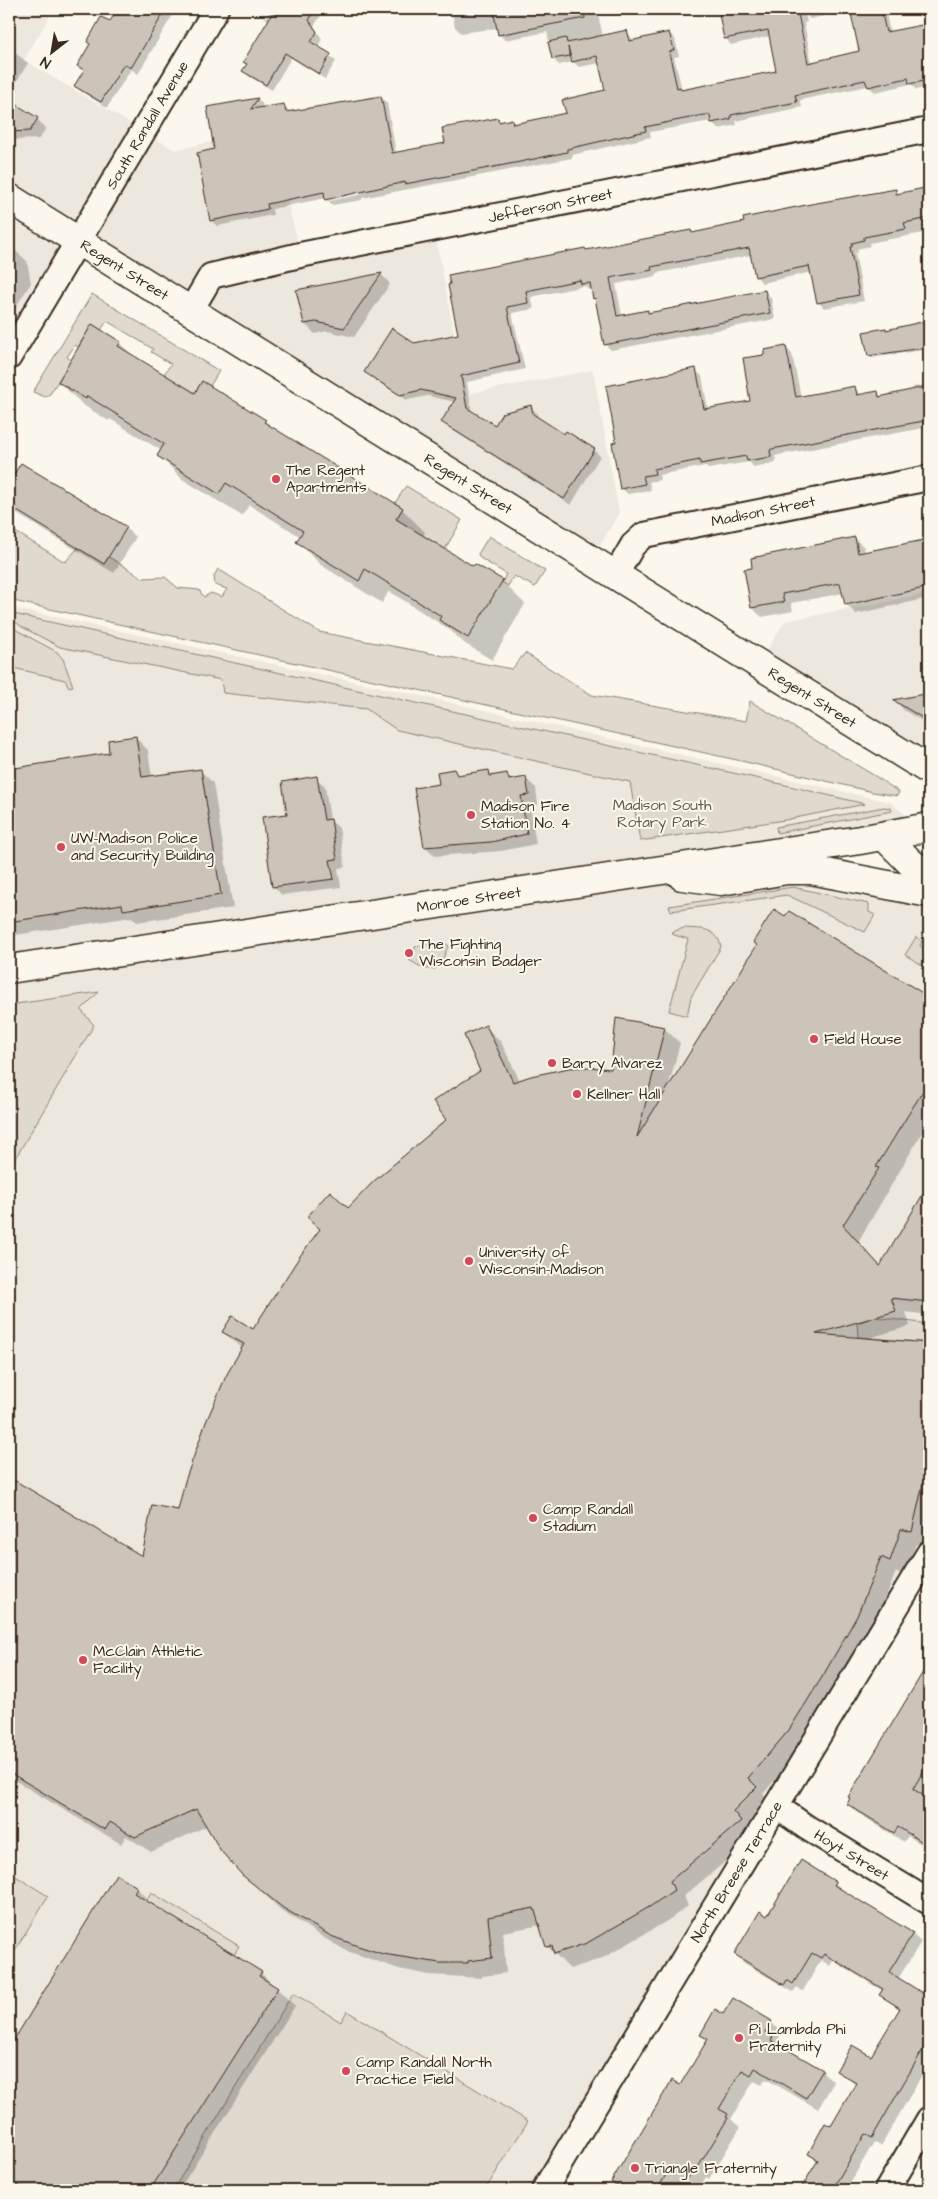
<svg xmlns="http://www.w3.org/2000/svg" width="938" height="2199" font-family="'Architects Daughter',sans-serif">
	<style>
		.built { fill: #ede8dd }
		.green { fill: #dfd9ce; stroke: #8d8276 }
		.shadow { fill: #0003; fill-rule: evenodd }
		.building { fill: #ccc4b9; stroke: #3b2a1e }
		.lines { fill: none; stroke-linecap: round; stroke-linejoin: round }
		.minor-casing { stroke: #3b2a1e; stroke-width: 28 }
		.major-casing { stroke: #3b2a1e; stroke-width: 31 }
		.minor { stroke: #fbf7ec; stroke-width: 24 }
		.major { stroke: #fbf7ec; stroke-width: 28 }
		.poi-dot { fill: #d1495b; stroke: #fbf7ec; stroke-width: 2 }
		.labels { text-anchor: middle; stroke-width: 4; stroke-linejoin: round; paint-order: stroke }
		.street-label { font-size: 15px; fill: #3b2a1e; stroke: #fbf7ec }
		.poi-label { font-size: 15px; fill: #3b2a1e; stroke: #fbf7ec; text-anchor: start }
		.park-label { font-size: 15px; fill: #64564a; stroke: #fbf7ec }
	</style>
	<rect width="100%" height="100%" fill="#fbf7ec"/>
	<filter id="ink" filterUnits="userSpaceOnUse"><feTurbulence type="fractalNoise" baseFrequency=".02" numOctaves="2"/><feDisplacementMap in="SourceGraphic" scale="10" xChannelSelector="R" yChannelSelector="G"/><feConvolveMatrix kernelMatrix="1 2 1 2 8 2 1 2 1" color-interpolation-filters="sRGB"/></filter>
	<g filter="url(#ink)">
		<g class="built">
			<path d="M9,9H54L24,60L175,150L269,129L301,255L434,229L466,394L593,370L619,513L592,559L78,240L9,357Z"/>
			<path d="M929,593V770L759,663L785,621Z"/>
			<path d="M9,607L413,694L890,802L922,829L787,870L929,893V1553L544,2190H9Z"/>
		</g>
		<g class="green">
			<path d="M92,294L219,371L210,386L202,381L195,393L164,374L171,364L151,352L153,349L107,321L101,330L92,324L78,347L75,345L67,357L71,360L50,394L45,397L33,392Z"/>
			<path d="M406,486L462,520L445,549L396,519L403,508L395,503Z"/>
			<path d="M9,528L65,562L78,548L104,564L109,557L143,578L165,577L178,588L199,590L204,597L211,593L222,597L227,589L215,585L214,576L218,569L319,632L512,669L525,653L592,695L746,721L750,701L875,776L899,792L897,796L873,792L737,760L9,600Z"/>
			<path d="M489,536L545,571L535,587L514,576L508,586L502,582L506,574L480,558L478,554Z"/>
			<path d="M9,613L760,779L865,804L785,820L640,841L630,782L397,730L366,709L223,693L221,680L60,647L22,627L9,617Z"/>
			<path d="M9,626L57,652L63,659L73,686L69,687L65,680L9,667Z"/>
			<path d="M884,807L891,808L892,811L777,833L776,827Z"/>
			<path d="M793,887L869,904V912L875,915L865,932L787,895L671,911L669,906Z"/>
			<path d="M684,928C701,929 717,927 721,947L691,997L687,1016L669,1011L688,939L674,935L672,932Z"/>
			<path d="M916,937L922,941L920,946L929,952V969L905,955Z"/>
			<path d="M443,942L449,946C445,951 445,955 442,961C436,977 419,966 409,960L414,954L415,947Z"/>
			<path d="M99,992L81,1010L94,1025L9,1169V1005Z"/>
			<path d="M875,1317L929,1324V1343L858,1337L857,1323Z"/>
			<path d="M9,1872L48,1896L9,1960Z"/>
			<path d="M151,1892L239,1946L234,1955L146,1901Z"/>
			<path d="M293,1993L341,2022L347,2011L528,2121L485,2190H173Z"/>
		</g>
		<g class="shadow">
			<path d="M119,9H164L172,16L138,74L131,69L107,108L82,92L75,86L84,71L79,66Z"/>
			<path d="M271,9H321L322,14L314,26L322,39L317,48L336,61L325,79L291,58L272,90L250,77L244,71L269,21L265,18Z"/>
			<path d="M451,9H597L603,37L627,32L634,41L669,33L675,39L679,56L674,57L682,90L778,72L770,36L731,45L726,39L719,9H885L890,32L929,24V87L916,90L911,84L875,92L868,86L800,100L802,107L736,121L737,125L718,129L711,121L650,132L651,137L572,155V158L362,198V200L332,205L326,198L272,209L273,215L217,226L211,220L216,150L208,108L258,99L263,105L261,109L284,105L290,112L381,97L387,103L396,153L446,144L498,119L501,123L511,121L516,125L567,114L606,91L600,63L579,67L573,62L559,65L553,59L547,32L505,40L499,34L498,28L461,33L455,27ZM851,10L860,52L812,63L804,23L807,22L805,13L810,19ZM363,192V194L329,201V198Z"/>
			<path d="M9,48L28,63L9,94Z"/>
			<path d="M9,101L37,119L46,128L39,139L9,140Z"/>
			<path d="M929,188V232L869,243L870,246L857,249L858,253H855L864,301L824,308L818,302L812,272L762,283L756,276L752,255L657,273V276L616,284L622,316L647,311L650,314L765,291L771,298L775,319L611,350L605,344L597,301L594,298L592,289L589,290L585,286L531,297L534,309L512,313L525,369L467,382L472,413L495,427L531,407L537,413L538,419L564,436L594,450L600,456L571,505L449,428L443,422L455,402L428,396L407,400L372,378L366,372L414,344L459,335L449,286L587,251L693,234L895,191L899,195Z"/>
			<path d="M9,245L27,261L31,283L9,318Z"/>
			<path d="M381,274L390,284L354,337L327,331L315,334L305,324L298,291Z"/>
			<path d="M926,322L929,327V349L872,358L869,355L885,329L887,331Z"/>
			<path d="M120,343L134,357L195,395L203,383L265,421L272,428L402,509L425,532L423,537L474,568L502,581L525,604L492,660L464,643L450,630L389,591L382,603L321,565L298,542L301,537L249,505L242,516L182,479L159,455L162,451L110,419L109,421L83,405L59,382Z"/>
			<path d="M786,348L792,354L801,397L854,387L861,395L877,392L882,397L914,391L913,387L929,384V427L779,455L775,456L776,463L754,467L749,462L708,469L705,466L659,475L660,480L649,482L651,490L628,494L621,488L618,443L695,370L702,376L708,409L751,402L766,356Z"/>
			<path d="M21,464L126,528L136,537L114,573L9,509V485Z"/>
			<path d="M929,532V598L856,614L846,604L844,593L791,603L793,611L762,617L752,608L854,538L864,547L865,553L926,540L925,533Z"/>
			<path d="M929,695V725L905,711L895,701Z"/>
			<path d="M136,738L148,750L152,777L200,770L213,783L233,908L137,922L132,917L9,936V770L110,754Z"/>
			<path d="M453,771L459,776L488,771L494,776L507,775L513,781L526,779L536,788L538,805L530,806L536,844L501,851L435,856L425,846L440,785Z"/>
			<path d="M316,778L325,786L330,820L339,828L345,867L338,868L341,887L282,895L274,887L264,818L288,815Z"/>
			<path d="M789,913L929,999V1121L858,1242L881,1267L927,1195L929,1196V1315L906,1312L910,1326L866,1339L929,1344V1537L927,1547L916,1544L905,1575L896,1572L872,1631L804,1745L763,1794L771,1803L747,1827L755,1837L684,1896L688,1906L667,1921L603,1958L570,1969L547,1946L541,1925L503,1932L506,1973L482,1976V1978L430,1975L399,1969L347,1951L324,1938L281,1910L243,1874L207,1826L151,1852L126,1836L121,1844L9,1777V1478L143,1558L179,1511L243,1349L224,1332L253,1331L348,1209L448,1120L481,1071L486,1027L501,1042L520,1081L612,1071L664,1028L680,1043L668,1089Z"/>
			<path d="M929,1665V1786L923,1797L929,1800V1849L908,1836L904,1842L858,1813L848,1804L851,1798L850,1797Z"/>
			<path d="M116,1876L137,1888L154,1907L261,1973L295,2006L179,2190H17L9,2185V2050Z"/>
			<path d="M835,1883L845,1892L912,1934L921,1942L898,1979L927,1997L929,1994V2063L881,2146L874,2142L846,2190H802L818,2162L809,2153L832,2128L856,2085L838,2071L871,2058L900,2010L881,1995L883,1991L833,1961L830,1966L821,1960L803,1991L796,1988L793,1992L744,1963L736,1954L768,1917Z"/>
			<path d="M724,2015L771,2022L782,2033L777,2042L782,2048L822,2071L834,2082L818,2109L766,2079L762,2085L754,2081L731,2119L739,2127V2130L709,2179L706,2177L699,2189L682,2178L675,2190H610L681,2087L708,2041L701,2034Z"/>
		</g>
		<g class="building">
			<path d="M118,9H166L131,68L124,64L101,102L74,86L84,70L77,66L90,44L87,42L101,17L110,21Z"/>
			<path d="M275,9H316L309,20L317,32L311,42L331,54L319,74L285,53L266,85L242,71L247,64L243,62Z"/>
			<path d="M493,9H584L585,18L498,35Z"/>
			<path d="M746,9H797L808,63L859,51L850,9H881L886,32L927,24L929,34V80L909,84L908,78L868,87L865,80L795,95L797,102L731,115V119L711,123L710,115H704L645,127L646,131L567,149V152L520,162L405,184V182L325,200L324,192L267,204L268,209L210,221L197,153L214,149L207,107L258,98L251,109L284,104L286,112L381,96L392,153L445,143L442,128L498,118L499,122L512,119L513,124L566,113L562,100L605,90L597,56L572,62L568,47L570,56L552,59L548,42L566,38L567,43L627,30L630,41L669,32L674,50L669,52L677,88L680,87L681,90L776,71L768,30L724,39L719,14Z"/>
			<path d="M9,100L38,118L30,131L9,132Z"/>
			<path d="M929,187V218L904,223L906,229L864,237V240L852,243V247H850L859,295L817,303L809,266L755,277L749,248L651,267L652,270L610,278L617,316L648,310V313L765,290L770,313L604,345L595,298L593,299L590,283L581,284L580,280L526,291L528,303L507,307L519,363L461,376L467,408L495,425L502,413L531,405L533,414L564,434L566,431L595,449L564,499L441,422L456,398L421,390L400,395L364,372L392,328L414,343L458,334L448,285L450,284L448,275L585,248L586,250L691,230L692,233L744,222L743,218L811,204L896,189V194Z"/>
			<path d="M382,273L344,328L316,322L304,324L296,290Z"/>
			<path d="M926,321L929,347L868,356L863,332L886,328V330Z"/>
			<path d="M92,324L121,342L118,346L195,393L202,381L266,420L264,422L403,508L396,519L473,566L475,564L503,580L468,638L439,620L441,616L365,569L359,581L296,542L303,531L226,483L219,494L157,456L164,444L87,396L86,399L58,382Z"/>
			<path d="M786,346L796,397L855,386L857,395L878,391L879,397L924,387V391L929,390V420L772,449L770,450L771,457L747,461L746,456L700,464V460L654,469L655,474L643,476L645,484L620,489L612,443L616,442L606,386L696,368L704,409L750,401L743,358L764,355V350Z"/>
			<path d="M21,463L127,527L104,564L9,506V482Z"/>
			<path d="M855,537L858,553L929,539V587L845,605L840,583L782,594L784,602L751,608L744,569L752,568L751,558Z"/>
			<path d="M929,693V722L893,700Z"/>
			<path d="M136,736L142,777L201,769L221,895L123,910L122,904L9,922V769L109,753L108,740Z"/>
			<path d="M454,769L457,775L489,770L490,776L507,773L509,780L526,777L529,795L521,796L527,834L491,842L424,847L414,788L439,784L437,772Z"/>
			<path d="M317,776L324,820L331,819L337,859L330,860L334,879L272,887L262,817L287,814L282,782Z"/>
			<path d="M774,909L785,916L789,911L929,997V1081L876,1167L879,1168L843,1225L880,1266L929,1184V1302L891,1298L896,1311L816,1334L929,1343V1457L912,1532L901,1529L890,1561L881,1557L857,1616L824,1674L789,1730L748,1778L757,1787L733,1811L741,1821L670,1881L674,1890L651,1906L587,1943L554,1954L552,1946L546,1947L534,1908L488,1917L492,1958L468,1961V1963H440L383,1954L358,1946L331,1936L283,1908L242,1875L221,1851L196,1809L135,1837L110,1822L105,1830L9,1772V1477L142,1556L152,1505L178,1510L185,1481L206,1422L226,1376L244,1344L222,1332L232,1316L253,1329L300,1256L320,1229L307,1217L330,1191L348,1208L374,1181L446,1120L433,1101L480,1071L464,1035L486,1025L513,1082L531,1076L569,1068L589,1067L611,1069L616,1018L665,1027L637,1137L757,945L753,942Z"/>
			<path d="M929,1662V1761L913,1789L929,1799V1846L898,1827L894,1833L847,1804L850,1798L848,1797Z"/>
			<path d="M801,1860L836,1882L834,1885L913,1933L889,1972L929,1997V2039L872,2138L865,2134L832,2190H800L818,2160L808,2154L825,2123L831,2126L856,2083L836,2071L852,2045L871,2056L900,2008L879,1995L883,1989L824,1954L821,1958L812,1953L793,1984L787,1980L784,1985L734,1954L760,1911L767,1916Z"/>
			<path d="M116,1874L137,1887L134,1893L262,1972L259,1976L278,1988L150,2190H25L9,2180V2048Z"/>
			<path d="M733,1998L772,2021L765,2032L773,2037L771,2040L823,2070L806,2098L755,2068L751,2075L742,2070L719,2109L728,2114L726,2117L728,2118L697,2169L694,2167L688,2178L670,2168L657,2190H625L611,2182L672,2080L680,2085L708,2039L700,2035L715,2009L723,2014Z"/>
		</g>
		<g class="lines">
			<defs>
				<g id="minor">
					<path id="s1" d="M191,310L211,276L300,255L929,130"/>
					<path id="s2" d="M9,357L216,9"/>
					<path id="s3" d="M616,574L633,545L644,535L929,478"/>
					<path id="s4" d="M776,1806L806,1827L929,1902"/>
					<path id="s5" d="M544,2190L929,1553"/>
					<path d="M887,2190L929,2119"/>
				</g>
				<g id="major">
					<path id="s6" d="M9,198L929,770"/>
					<path d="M884,836L912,864L929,873"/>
					<path d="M682,876L721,881L787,870H811L929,893"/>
					<path id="s7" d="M9,969L860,840L929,827"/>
				</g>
			</defs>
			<use href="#minor" class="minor-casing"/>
			<use href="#major" class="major-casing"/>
			<use href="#minor" class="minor"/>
			<use href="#major" class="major"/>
		</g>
	</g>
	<g class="poi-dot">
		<circle cx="276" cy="479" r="5"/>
		<circle cx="471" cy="815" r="5"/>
		<circle cx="61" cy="847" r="5"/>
		<circle cx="409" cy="953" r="5"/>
		<circle cx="814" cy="1039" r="5"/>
		<circle cx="552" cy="1063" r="5"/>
		<circle cx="577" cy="1094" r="5"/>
		<circle cx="469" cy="1261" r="5"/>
		<circle cx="533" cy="1518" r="5"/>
		<circle cx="83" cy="1660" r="5"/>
		<circle cx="739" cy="2038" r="5"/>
		<circle cx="346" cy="2071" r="5"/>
		<circle cx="635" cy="2168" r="5"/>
	</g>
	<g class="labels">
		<g class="street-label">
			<text dy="5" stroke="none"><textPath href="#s2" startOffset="270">South Randall Avenue</textPath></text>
			<text dy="5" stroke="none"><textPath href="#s1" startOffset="386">Jefferson Street</textPath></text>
			<text dy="5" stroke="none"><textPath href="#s6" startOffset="136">Regent Street</textPath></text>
			<text dy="5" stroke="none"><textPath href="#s6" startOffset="541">Regent Street</textPath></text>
			<text dy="5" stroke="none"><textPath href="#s3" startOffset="170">Madison Street</textPath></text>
			<text dy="5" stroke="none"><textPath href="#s6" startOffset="946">Regent Street</textPath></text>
			<text dy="5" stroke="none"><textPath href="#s7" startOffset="465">Monroe Street</textPath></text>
			<text dy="5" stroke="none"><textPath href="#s4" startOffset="90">Hoyt Street</textPath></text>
			<text dy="5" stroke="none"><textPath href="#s5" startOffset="372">North Breese Terrace</textPath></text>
		</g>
		<g class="poi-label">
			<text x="286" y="475">The Regent<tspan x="286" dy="17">Apartments</tspan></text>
			<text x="481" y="811">Madison Fire<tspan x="481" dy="17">Station No. 4</tspan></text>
			<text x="71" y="843">UW-Madison Police<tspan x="71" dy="17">and Security Building</tspan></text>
			<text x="419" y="949">The Fighting<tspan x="419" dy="17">Wisconsin Badger</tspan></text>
			<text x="824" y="1044">Field House</text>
			<text x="562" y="1068">Barry Alvarez</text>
			<text x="587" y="1099">Kellner Hall</text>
			<text x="479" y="1257">University of<tspan x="479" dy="17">Wisconsin-Madison</tspan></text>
			<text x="543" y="1514">Camp Randall<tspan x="543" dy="17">Stadium</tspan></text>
			<text x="93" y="1656">McClain Athletic<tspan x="93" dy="17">Facility</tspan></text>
			<text x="749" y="2034">Pi Lambda Phi<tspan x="749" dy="17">Fraternity</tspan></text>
			<text x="356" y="2067">Camp Randall North<tspan x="356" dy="17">Practice Field</tspan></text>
			<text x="645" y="2173">Triangle Fraternity</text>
		</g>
		<g class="park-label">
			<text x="662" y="810">Madison South<tspan x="662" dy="17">Rotary Park</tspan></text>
		</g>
	</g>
	<rect width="938" height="2199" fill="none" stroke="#fbf7ec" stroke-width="30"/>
	<rect x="15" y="15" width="908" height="2169" fill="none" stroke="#3b2a1e" stroke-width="2" filter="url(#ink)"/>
	<g transform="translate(52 52) rotate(211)" stroke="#fbf7ec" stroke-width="4" paint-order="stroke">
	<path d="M0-4L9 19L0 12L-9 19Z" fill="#3b2a1e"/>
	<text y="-8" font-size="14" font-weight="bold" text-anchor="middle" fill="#3b2a1e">N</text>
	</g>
</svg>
